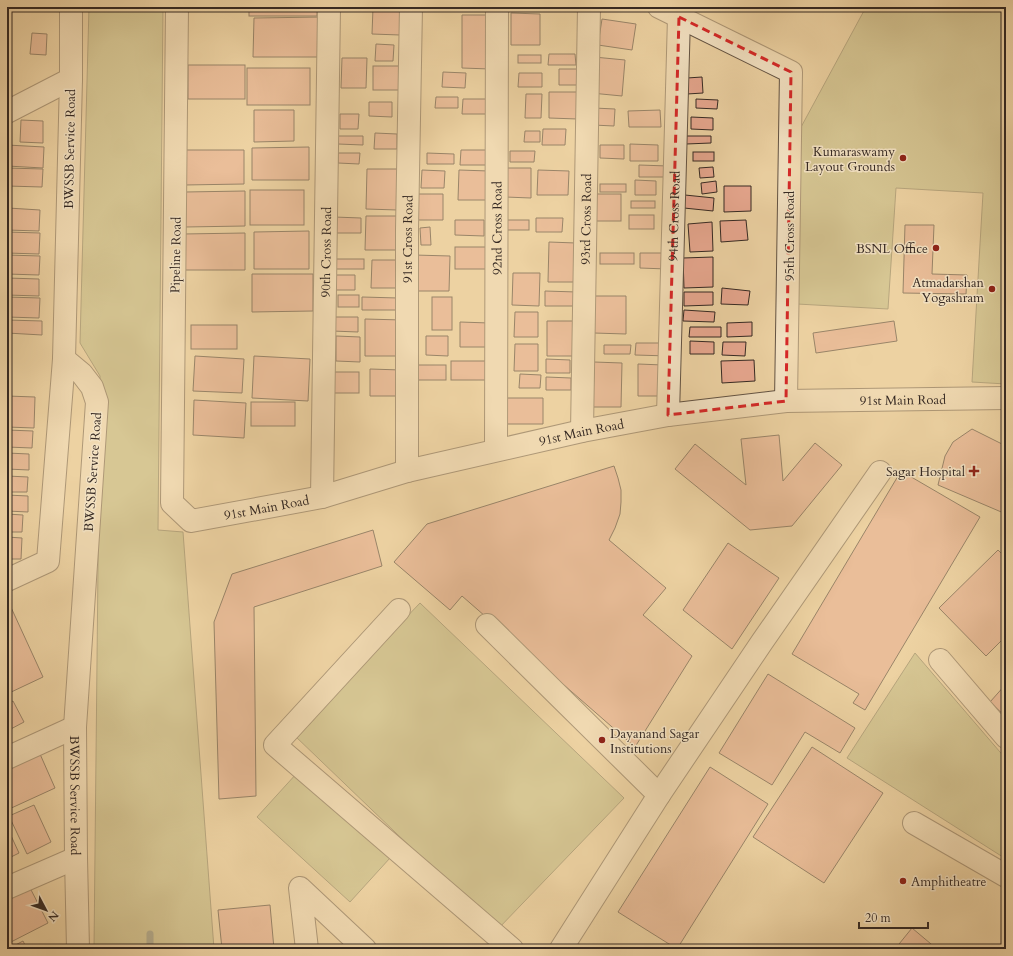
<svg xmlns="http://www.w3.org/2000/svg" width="1013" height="956" font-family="Cardo,serif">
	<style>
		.green { fill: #bcbb83; stroke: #787253 }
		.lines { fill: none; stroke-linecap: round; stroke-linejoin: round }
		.stream { stroke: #717e73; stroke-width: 7 }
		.building { fill: #e7a78f; stroke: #352923 }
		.minor-casing { stroke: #635343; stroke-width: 24 }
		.minor { stroke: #f3e2c3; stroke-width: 22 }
		.marked { fill: none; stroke: #d62828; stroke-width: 3; stroke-dasharray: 8 5; stroke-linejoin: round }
		.poi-dot { fill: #8f2418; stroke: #f3e2c3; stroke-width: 1.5 }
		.labels { text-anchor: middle; stroke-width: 3; stroke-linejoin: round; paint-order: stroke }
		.street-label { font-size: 13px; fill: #352923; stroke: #f3e2c3 }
		.poi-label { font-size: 13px; fill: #352923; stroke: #f3e2c3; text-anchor: end }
	</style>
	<rect width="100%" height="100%" fill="#edd2a3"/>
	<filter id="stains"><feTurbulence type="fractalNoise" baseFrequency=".005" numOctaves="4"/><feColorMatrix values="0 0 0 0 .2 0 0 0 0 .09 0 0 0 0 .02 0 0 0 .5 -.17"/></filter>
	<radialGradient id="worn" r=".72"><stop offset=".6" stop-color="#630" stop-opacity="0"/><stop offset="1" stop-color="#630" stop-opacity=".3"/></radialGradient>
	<g class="green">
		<path d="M89,7H163L158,530L183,532L214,949H94L100,376L80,343Z"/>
		<path d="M866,7H1006V384L972,382L983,193L896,188L888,309L797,304L800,129Z"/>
		<path d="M420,603L624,798L497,930L294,735Z"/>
		<path d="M915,653L1006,759V859L847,758Z"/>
		<path d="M297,773L390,858L350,902L257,817Z"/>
	</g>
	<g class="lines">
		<path class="stream" d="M150,934V949"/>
	</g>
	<g class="building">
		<rect x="249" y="7" width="68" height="9"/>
		<path d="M373,8H401L400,35L372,34Z"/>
		<path d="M511,13L540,14V45H511Z"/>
		<path d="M462,15H491L490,69L462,68Z"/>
		<path d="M322,17V57H253L254,18Z"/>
		<path d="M602,19L636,24L632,50L598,45Z"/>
		<path d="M32,33L47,34L46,55L30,54Z"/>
		<path d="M376,44L394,45L393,61H375Z"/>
		<path d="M549,54H575L576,65H548Z"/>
		<rect x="518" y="55" width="23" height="8"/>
		<path d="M594,57L625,60L622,96L591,93Z"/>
		<path d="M342,58H367L366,88H341Z"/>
		<rect x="188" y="65" width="57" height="34"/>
		<rect x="373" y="66" width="32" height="24"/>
		<rect x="247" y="68" width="63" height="37"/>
		<path d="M559,69H582L581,85H559Z"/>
		<path d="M443,72L466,73L465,88L442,87Z"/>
		<path d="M519,73H542V87H518Z"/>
		<path d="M702,77L703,93L687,94V78Z"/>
		<path d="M549,92H578V119L549,118Z"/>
		<path d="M526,94H542L541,118H525Z"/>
		<path d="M436,97H458V108H435Z"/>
		<path d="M463,99H488V114H462Z"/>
		<path d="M696,99L718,100L717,109L696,108Z"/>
		<path d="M369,102H392V117L369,116Z"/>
		<path d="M594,108L615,109L614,126L593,125Z"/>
		<path d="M254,110H294V141L254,142Z"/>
		<path d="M660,110L661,127H629L628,111Z"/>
		<path d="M340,114H359L358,129H340Z"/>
		<path d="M691,117L713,118V130L691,129Z"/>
		<path d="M21,120L43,121V143L20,142Z"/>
		<path d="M543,129H566L565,145H542Z"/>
		<path d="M525,131H540V142H524Z"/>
		<path d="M375,133L397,134V149H374Z"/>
		<path d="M338,136H363V145L338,144Z"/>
		<path d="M686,136H711V143L686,144Z"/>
		<path d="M630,144L658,145V161H630Z"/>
		<path d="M7,145L44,147L43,168L7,166Z"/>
		<path d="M600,145H624V159L600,158Z"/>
		<path d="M309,147V180H252V148Z"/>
		<path d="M184,150H244V184L184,185Z"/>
		<path d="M461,150H488V165H460Z"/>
		<path d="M510,151H535L534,162H510Z"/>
		<rect x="693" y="152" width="21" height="9"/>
		<path d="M338,153H360L359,164L338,163Z"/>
		<path d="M427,153L454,154V164H427Z"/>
		<path d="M639,165L668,166L667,177H639Z"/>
		<path d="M713,167L714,177L700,178L699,168Z"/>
		<path d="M7,168L43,169L42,187L7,186Z"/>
		<path d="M505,168H531V198L505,197Z"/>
		<path d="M367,169H398V210L366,209Z"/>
		<path d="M422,170L445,171L444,188H421Z"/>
		<path d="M459,170L489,171L488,200H458Z"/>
		<path d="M538,170L569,171L568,195H537Z"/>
		<path d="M635,180L656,181V195H635Z"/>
		<path d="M716,181L717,192L702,194L701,183Z"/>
		<rect x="600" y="184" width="26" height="8"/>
		<path d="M724,186H751V211L724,212Z"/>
		<rect x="250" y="190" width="54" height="35"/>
		<path d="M245,191V226L185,227V192Z"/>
		<path d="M416,194H443V220H415Z"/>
		<rect x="595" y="194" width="26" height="27"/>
		<path d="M685,195L714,198L713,211L684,208Z"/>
		<rect x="631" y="201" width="24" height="7"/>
		<path d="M8,208L40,210L39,231L7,230Z"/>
		<rect x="629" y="215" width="25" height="14"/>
		<path d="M366,216H397L396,250H365Z"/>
		<path d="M334,217L361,218V233H334Z"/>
		<path d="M536,218H563L562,232H536Z"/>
		<path d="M455,220H484V236L455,235Z"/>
		<rect x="507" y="220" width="22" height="10"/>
		<path d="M746,220L748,240L721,242L720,221Z"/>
		<path d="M712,222L713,251L690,252L688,224Z"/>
		<path d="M905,225H934L932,274L967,275L966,294L903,293Z"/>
		<path d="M430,227L431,245H421L420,228Z"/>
		<path d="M309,231V269H254V232Z"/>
		<path d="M7,232L40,233L39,254L7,253Z"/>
		<path d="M245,233V270H183V234Z"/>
		<path d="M549,242L576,243L575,282H548Z"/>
		<rect x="455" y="247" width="35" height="22"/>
		<rect x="600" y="253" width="34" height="11"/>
		<path d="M640,253H667V269L640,268Z"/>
		<path d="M7,255L40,256L39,275L7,274Z"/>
		<path d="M414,255L450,256L449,291H413Z"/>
		<path d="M713,257V287L684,288L683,258Z"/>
		<rect x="334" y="259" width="30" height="10"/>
		<path d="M372,260H398L397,288H371Z"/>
		<path d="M513,273H540L539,306L512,305Z"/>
		<path d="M252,274H313V311L252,312Z"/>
		<path d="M330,275H355V290H329Z"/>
		<path d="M7,278L39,279V296L7,295Z"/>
		<path d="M722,288L750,291L748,305L721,304Z"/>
		<path d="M545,291L577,292V306H545Z"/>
		<path d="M684,292H713V305L684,306Z"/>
		<rect x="338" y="295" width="21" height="12"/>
		<path d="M595,296H626V334L594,333Z"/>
		<path d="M7,297L40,298L39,318L7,317Z"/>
		<path d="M362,297L398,298V310H362Z"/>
		<rect x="432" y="297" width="20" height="33"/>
		<path d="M684,310L715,312L714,322L683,321Z"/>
		<path d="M515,312H538V337H514Z"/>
		<path d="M332,317H358V332L332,331Z"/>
		<path d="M365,319L402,320L401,356H365Z"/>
		<path d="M7,320L42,321V335L7,333Z"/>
		<path d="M547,321H578L577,356H547Z"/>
		<path d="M894,321L897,341L816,353L813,333Z"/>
		<path d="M460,322L489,323L488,347H460Z"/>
		<path d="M752,322V336L727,337V323Z"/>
		<rect x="191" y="325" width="46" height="24"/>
		<path d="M690,327H721V337H689Z"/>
		<path d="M336,336L360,337V362L336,361Z"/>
		<path d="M426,336H448V356L426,355Z"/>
		<path d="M690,341L714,342V354H690Z"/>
		<path d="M723,342H746L745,356L722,355Z"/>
		<path d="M636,343H669V356L635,355Z"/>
		<path d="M515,344H538V371H514Z"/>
		<path d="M604,345H631L630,354H604Z"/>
		<path d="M195,356L244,359L242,393L193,391Z"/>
		<path d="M254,356L310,359L308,401L252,398Z"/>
		<path d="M546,359L570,360V373H546Z"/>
		<path d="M754,360L755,381L722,383L721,361Z"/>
		<rect x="451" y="361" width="39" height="19"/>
		<path d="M594,362L622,363L621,407H593Z"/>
		<path d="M638,364L663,365L662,396H638Z"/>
		<rect x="418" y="365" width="28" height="15"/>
		<path d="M370,369L401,370V396H370Z"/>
		<rect x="333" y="372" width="26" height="21"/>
		<path d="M520,374L541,375L540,388H519Z"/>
		<path d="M546,377L571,378V390H546Z"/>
		<path d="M7,396L35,397L34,428L7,427Z"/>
		<path d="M507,398H543V424H506Z"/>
		<path d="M194,400L246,403L244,438L193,435Z"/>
		<rect x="251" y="402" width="44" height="24"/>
		<path d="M972,429L1006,446V514L938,485L945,456L953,442Z"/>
		<path d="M7,430L33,431L32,448L7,447Z"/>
		<path d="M779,435L783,481L815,443L842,465L792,526L750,530L675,469L695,444L746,485L741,439Z"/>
		<path d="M7,453L29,454V470L7,469Z"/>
		<path d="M614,466L618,478L621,490V502L620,514L615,528L609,540L666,588L643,615L692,656L635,747L462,596L450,610L394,562L427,524Z"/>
		<path d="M901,471L980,517L865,710L853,703L859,694L792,654Z"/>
		<path d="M7,476L28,477L27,492H7Z"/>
		<path d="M7,495L28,496V512L7,511Z"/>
		<path d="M7,514L23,515L22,532H7Z"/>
		<path d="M373,530L382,566L254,607L256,796L219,799L214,622L232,574Z"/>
		<path d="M7,537L22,538L21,559H7Z"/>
		<path d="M728,543L779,578L732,649L683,610Z"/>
		<path d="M998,550L1006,558V636L986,656L939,608Z"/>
		<path d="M9,603L43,677L7,694V604Z"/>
		<path d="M768,674L855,728L840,753L805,732L772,785L719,753Z"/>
		<path d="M1006,684V717L990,702Z"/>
		<path d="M13,701L24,722L7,731V704Z"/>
		<path d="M812,747L883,793L824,883L753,837Z"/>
		<path d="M40,754L55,788L7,810V769Z"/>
		<path d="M710,767L768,804L677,949L618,912Z"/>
		<path d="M34,805L51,842L27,854L9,816Z"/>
		<path d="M7,827L19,853L7,859Z"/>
		<path d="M27,882L48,923L7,944V893Z"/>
		<path d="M270,905L274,949H222L218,910Z"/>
		<path d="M912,928L937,949H895Z"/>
		<path d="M23,941L27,949H8Z"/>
	</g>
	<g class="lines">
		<defs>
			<g id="minor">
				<path id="s1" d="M71,7V79L64,359L82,374L92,387L97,402L75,727L76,858L78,949"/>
				<path id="s2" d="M177,7L172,503L191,521L322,497L407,471L582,431L668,415L786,401L1006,398"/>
				<path d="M659,7L791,72L786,401"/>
				<path d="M7,112L71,79"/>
				<path id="s3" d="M668,415L679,17"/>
				<path id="s4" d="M582,431L589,7"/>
				<path id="s5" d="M496,450L497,7"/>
				<path id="s6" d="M407,471V229L411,7"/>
				<path id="s7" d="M322,497L329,7"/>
				<path d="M7,580L48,561L64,359"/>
				<path d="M399,610L275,745L512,949"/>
				<path d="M487,625L659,795"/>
				<path d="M940,660L1006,737"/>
				<path d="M7,758L75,727"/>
				<path d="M914,823L1006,876"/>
				<path d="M7,888L76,858"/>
				<path d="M307,949L300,888L365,949"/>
				<path d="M561,949L659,795L762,642L880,472"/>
			</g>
		</defs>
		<use href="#minor" class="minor-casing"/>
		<use href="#minor" class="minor"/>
	</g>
	<path d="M0 0H1013V956H0ZM679,17L791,72L786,401L668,415Z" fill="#edd2a3" fill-opacity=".55" fill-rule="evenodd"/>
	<path class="marked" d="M679,17L791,72L786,401L668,415Z"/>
	<g class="poi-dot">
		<circle cx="903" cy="158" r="4"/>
		<circle cx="936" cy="248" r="4"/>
		<circle cx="992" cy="289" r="4"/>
		<path d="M972 465h4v4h4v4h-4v4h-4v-4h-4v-4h4z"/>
		<circle cx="602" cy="740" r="4"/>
		<circle cx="903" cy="881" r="4"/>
	</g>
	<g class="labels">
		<g class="street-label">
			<text transform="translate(69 149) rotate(-89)" y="5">BWSSB Service Road</text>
			<text dy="5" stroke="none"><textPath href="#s3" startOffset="199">94th Cross Road</textPath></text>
			<text dy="5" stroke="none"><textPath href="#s4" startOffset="212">93rd Cross Road</textPath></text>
			<text dy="5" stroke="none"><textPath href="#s5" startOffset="222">92nd Cross Road</textPath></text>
			<text transform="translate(789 236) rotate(-90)" y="5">95th Cross Road</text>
			<text dy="5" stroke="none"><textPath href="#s6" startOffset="232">91st Cross Road</textPath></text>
			<text dy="5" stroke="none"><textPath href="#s7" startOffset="245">90th Cross Road</textPath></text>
			<text transform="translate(175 255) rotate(-89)" y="5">Pipeline Road</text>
			<text dy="5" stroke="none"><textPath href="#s2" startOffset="1247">91st Main Road</textPath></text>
			<text dy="5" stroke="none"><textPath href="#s2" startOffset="923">91st Main Road</textPath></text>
			<text transform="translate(92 472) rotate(-86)" y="5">BWSSB Service Road</text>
			<text dy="5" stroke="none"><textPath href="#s2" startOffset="599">91st Main Road</textPath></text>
			<text dy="5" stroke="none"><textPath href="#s1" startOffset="802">BWSSB Service Road</textPath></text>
		</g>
		<g class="poi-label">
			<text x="895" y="156">Kumaraswamy<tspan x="895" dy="15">Layout Grounds</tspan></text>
			<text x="928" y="253">BSNL Office</text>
			<text x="984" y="287">Atmadarshan<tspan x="984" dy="15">Yogashram</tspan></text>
			<text x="965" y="476">Sagar Hospital</text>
			<text x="610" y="738" text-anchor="start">Dayanand Sagar<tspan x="610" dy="15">Institutions</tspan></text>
			<text x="911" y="886" text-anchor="start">Amphitheatre</text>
		</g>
	</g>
	<rect width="1013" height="956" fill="none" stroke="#edd2a3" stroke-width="24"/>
	<rect x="8" y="8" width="997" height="940" fill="none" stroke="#352923" stroke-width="2"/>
	<rect x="12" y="12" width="989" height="932" fill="none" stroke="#352923"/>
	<g transform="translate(46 910) rotate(131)" stroke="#f3e2c3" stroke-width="3" paint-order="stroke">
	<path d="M0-3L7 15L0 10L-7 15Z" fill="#352923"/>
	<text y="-6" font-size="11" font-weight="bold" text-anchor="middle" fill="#352923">N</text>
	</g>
	<path d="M859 922v6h69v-6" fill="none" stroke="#352923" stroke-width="2"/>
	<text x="865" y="922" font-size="12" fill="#352923" stroke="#f3e2c3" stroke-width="3" paint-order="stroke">20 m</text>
	<rect width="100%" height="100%" filter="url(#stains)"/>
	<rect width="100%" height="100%" fill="url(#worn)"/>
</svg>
